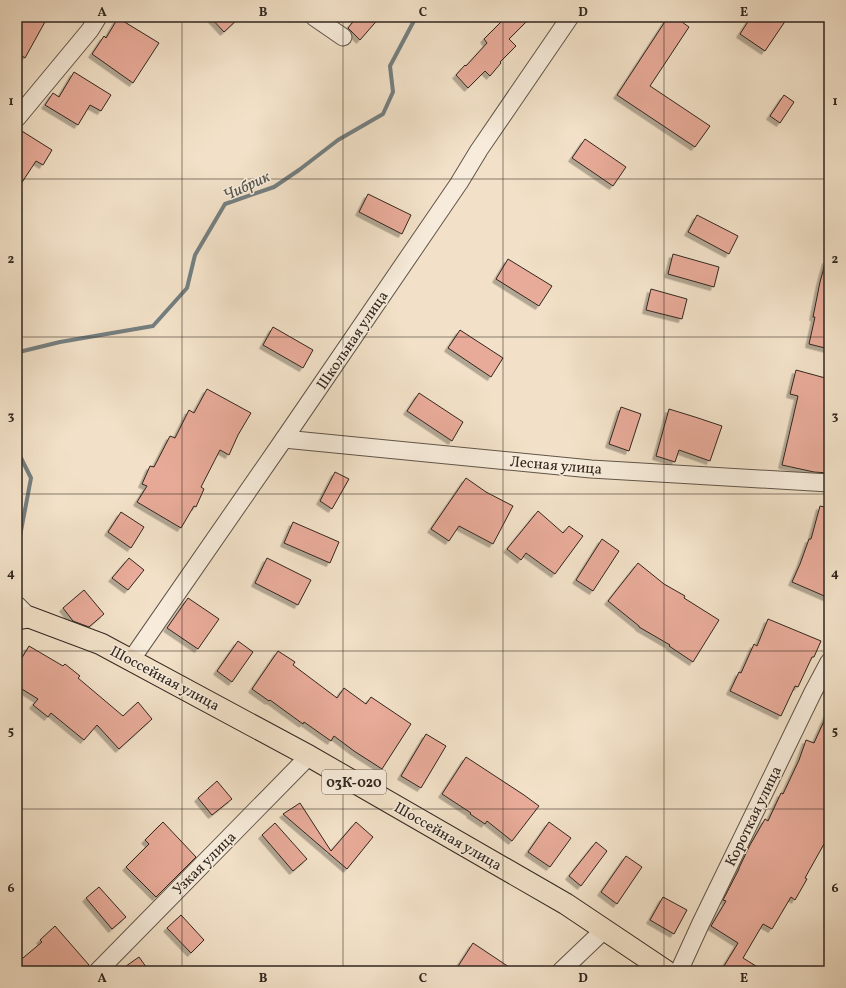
<svg xmlns="http://www.w3.org/2000/svg" width="846" height="988" font-family="Vollkorn,serif">
	<style>
		.lines { fill: none; stroke-linecap: round; stroke-linejoin: round }
		.stream { stroke: #747f80; stroke-width: 4 }
		.building { fill: #e8ab99; stroke: #31261f; filter: url(#shadow) }
		.minor-casing { stroke: #615549; stroke-width: 19 }
		.major-casing { stroke: #31261f; stroke-width: 23 }
		.minor { stroke: #f7ecdb; stroke-width: 17 }
		.major { stroke: #f2e1c8; stroke-width: 21 }
		.grid { fill: none; stroke: #31261f; stroke-width: 1; stroke-opacity: 0.55 }
		.labels { text-anchor: middle; stroke-width: 3; stroke-linejoin: round; paint-order: stroke }
		.shield { fill: #f7ecdb; stroke: #6c6157; stroke-width: 1 }
		.shield-label { font-size: 14px; font-weight: bold; fill: #31261f }
		.street-label { font-size: 15px; fill: #31261f; stroke: #f7ecdb }
		.water-label { font-size: 16px; font-style: italic; fill: #52534f; stroke: #f7ecdb }
		.neatline { fill: none; stroke: #31261f; stroke-width: 1.5 }
		.grid-label { font-size: 13px; text-anchor: middle; font-weight: bold; fill: #31261f }
	</style>
	<defs>
		<filter id="shadow"><feDropShadow dx="-3.5" dy="3.5" stdDeviation="0" flood-color="#0004"/></filter>
	</defs>
	<rect width="100%" height="100%" fill="#f2e1c8"/>
	<filter id="stains"><feTurbulence type="fractalNoise" baseFrequency=".005" numOctaves="4"/><feColorMatrix values="0 0 0 0 .2 0 0 0 0 .09 0 0 0 0 .02 0 0 0 .5 -.17"/></filter>
	<radialGradient id="worn" r=".72"><stop offset=".6" stop-color="#630" stop-opacity="0"/><stop offset="1" stop-color="#630" stop-opacity=".3"/></radialGradient>
	<g class="lines">
		<g class="stream">
			<path d="M17,353L19,352L60,342L153,326L187,288L195,255L225,204L274,187L299,170L338,140L383,114L393,92L390,66L416,17"/>
			<path d="M17,450L31,478L17,552"/>
		</g>
	</g>
	<g class="building">
		<path d="M17,17H40L46,20L25,58L17,53Z"/>
		<path d="M210,17H240L224,32Z"/>
		<path d="M357,17H380L360,40L348,28Z"/>
		<path d="M506,17H531L509,39L516,46L500,62L501,63L490,76L485,71L468,88L456,75L465,65L466,66L487,43L484,39Z"/>
		<path d="M668,17H675L689,27L650,86L710,126L695,147L617,95Z"/>
		<path d="M751,17H788L765,51L740,34Z"/>
		<path d="M118,18L159,43L133,83L92,54L104,36L106,38Z"/>
		<path d="M74,72L111,95L101,111L90,105L78,125L45,105L53,93L59,97Z"/>
		<path d="M784,95L794,102L780,123L770,116Z"/>
		<path d="M17,128L52,150L43,165L36,161L17,190Z"/>
		<path d="M585,139L626,167L613,186L572,158Z"/>
		<path d="M368,194L411,215L402,234L359,212Z"/>
		<path d="M697,215L738,236L729,254L688,232Z"/>
		<path d="M673,254L719,267L714,287L668,274Z"/>
		<path d="M508,259L552,286L539,306L496,279Z"/>
		<path d="M826,260H829V349L809,344L815,317H813L820,282Z"/>
		<path d="M651,289L687,299L682,319L646,310Z"/>
		<path d="M273,327L313,350L303,368L263,345Z"/>
		<path d="M460,330L503,358L491,377L448,348Z"/>
		<path d="M796,370L829,379V473L814,472L782,465L798,396L790,394Z"/>
		<path d="M207,389L251,413L238,435L229,455L220,450L201,487L204,489L196,507L194,506L181,528L137,502L147,486L142,484L150,466L154,467L170,436L175,438L189,410L194,413Z"/>
		<path d="M419,393L463,422L452,441L407,411Z"/>
		<path d="M621,407L641,414L629,451L609,444Z"/>
		<path d="M669,409L695,417L722,426L710,461L679,450L675,462L656,456Z"/>
		<path d="M335,472L349,479L332,509L320,501Z"/>
		<path d="M466,478L486,492L513,506L493,544L459,526L449,541L431,529Z"/>
		<path d="M820,506L829,508V598L792,582L800,564L809,539H811Z"/>
		<path d="M538,511L563,533L569,526L583,536L555,574L526,553L521,560L507,549Z"/>
		<path d="M121,512L144,527L131,548L108,532Z"/>
		<path d="M293,522L339,542L330,563L284,543Z"/>
		<path d="M602,539L619,551L593,591L576,580Z"/>
		<path d="M129,558L144,570L128,590L112,578Z"/>
		<path d="M267,558L311,580L298,605L255,583Z"/>
		<path d="M638,563L664,584L685,596L684,598L719,620L693,662L669,646L670,645L639,627V626L608,601Z"/>
		<path d="M84,590L104,614L89,627L73,621L63,608Z"/>
		<path d="M188,598L219,619L198,649L167,628Z"/>
		<path d="M768,619L821,641L814,657H812L798,687L795,686L781,716L730,691L739,672L741,673L754,644L757,646Z"/>
		<path d="M238,641L253,652L232,682L217,671Z"/>
		<path d="M29,646L63,666L65,664L80,676L78,678L123,716L138,702L152,719L119,749L97,725L84,740L51,713L48,717L33,705L38,699L17,686V666Z"/>
		<path d="M278,651L295,662L293,665L337,698L344,688L366,704L371,697L411,724L382,769L354,751L334,736L331,741L304,722L303,724L270,700L269,701L252,689Z"/>
		<path d="M829,710V835L805,878L807,879L795,900L791,897L772,929L763,924L743,958L764,971H721L738,943L711,926L726,901L723,900L739,869V868L750,845L765,819L768,821L781,793L783,794L799,760L806,740L814,743Z"/>
		<path d="M426,734L446,746L421,788L401,776Z"/>
		<path d="M466,757L524,795L539,806L512,841L487,821L485,824L470,814L471,813L442,794Z"/>
		<path d="M217,781L232,799L212,815L198,798Z"/>
		<path d="M300,803L331,851L356,822L373,837L347,869L283,814Z"/>
		<path d="M163,822L196,857L156,897L126,867L149,844L145,840Z"/>
		<path d="M549,822L571,838L550,867L528,852Z"/>
		<path d="M275,823L307,859L293,871L262,835Z"/>
		<path d="M596,842L607,851L581,886L569,876Z"/>
		<path d="M626,856L642,867L617,904L601,892Z"/>
		<path d="M99,887L126,917L112,929L86,898Z"/>
		<path d="M663,897L687,910L674,934L650,920Z"/>
		<path d="M181,915L204,940L191,953L167,928Z"/>
		<path d="M55,926L89,965L82,971H17V963L42,942L40,940Z"/>
		<path d="M473,943L515,971H455Z"/>
		<path d="M139,957L149,971H119Z"/>
	</g>
	<g class="lines">
		<defs>
			<g id="minor">
				<path d="M314,17L343,37"/>
				<path d="M17,118L90,30L98,17"/>
				<path d="M284,439L591,469L829,483"/>
				<path d="M17,605L29,617"/>
				<path d="M131,660L284,439L459,183L479,150L570,17"/>
				<path d="M98,971L309,756"/>
				<path d="M561,971L604,930"/>
				<path d="M679,971L700,925L813,692L829,662"/>
			</g>
			<path id="major" d="M17,619L29,617L101,644L309,756L566,904L666,971"/>
		</defs>
		<use href="#minor" class="minor-casing"/>
		<use href="#major" class="major-casing"/>
		<use href="#minor" class="minor"/>
		<use href="#major" class="major"/>
	</g>
	<path class="grid" d="M182,17V971M343,17V971M503,17V971M664,17V971M17,179H829M17,337H829M17,494H829M17,651H829M17,809H829"/>
	<g class="labels">
		<rect class="shield" x="322" y="770" width="64" height="24" rx="3"/>
		<g class="shield-label">
			<text x="354" y="787">03К-020</text>
		</g>
		<g class="street-label">
			<text transform="translate(352 340) rotate(-56)" y="5">Школьная улица</text>
			<text transform="translate(556 465) rotate(5)" y="5">Лесная улица</text>
			<text transform="translate(165 678) rotate(28)" y="5">Шоссейная улица</text>
			<text transform="translate(753 816) rotate(-64)" y="5">Короткая улица</text>
			<text transform="translate(448 836) rotate(30)" y="5">Шоссейная улица</text>
			<text transform="translate(204 863) rotate(-45)" y="5">Узкая улица</text>
		</g>
		<g class="water-label">
			<text transform="translate(246 185) rotate(-25)" y="6">Чибрик</text>
		</g>
	</g>
	<rect width="846" height="988" fill="none" stroke="#f2e1c8" stroke-width="44"/>
	<rect x="22" y="22" width="802" height="944" class="neatline"/>
	<g class="grid-label">
		<text x="102" y="16">A</text>
		<text x="263" y="16">B</text>
		<text x="423" y="16">C</text>
		<text x="583" y="16">D</text>
		<text x="744" y="16">E</text>
		<text x="11" y="105">1</text>
		<text x="835" y="105">1</text>
		<text x="11" y="263">2</text>
		<text x="835" y="263">2</text>
		<text x="11" y="420">3</text>
		<text x="835" y="420">3</text>
		<text x="11" y="577">4</text>
		<text x="835" y="577">4</text>
		<text x="11" y="735">5</text>
		<text x="835" y="735">5</text>
		<text x="11" y="892">6</text>
		<text x="835" y="892">6</text>
		<text x="102" y="982">A</text>
		<text x="263" y="982">B</text>
		<text x="423" y="982">C</text>
		<text x="583" y="982">D</text>
		<text x="744" y="982">E</text>
	</g>
	<rect width="100%" height="100%" filter="url(#stains)"/>
	<rect width="100%" height="100%" fill="url(#worn)"/>
</svg>
